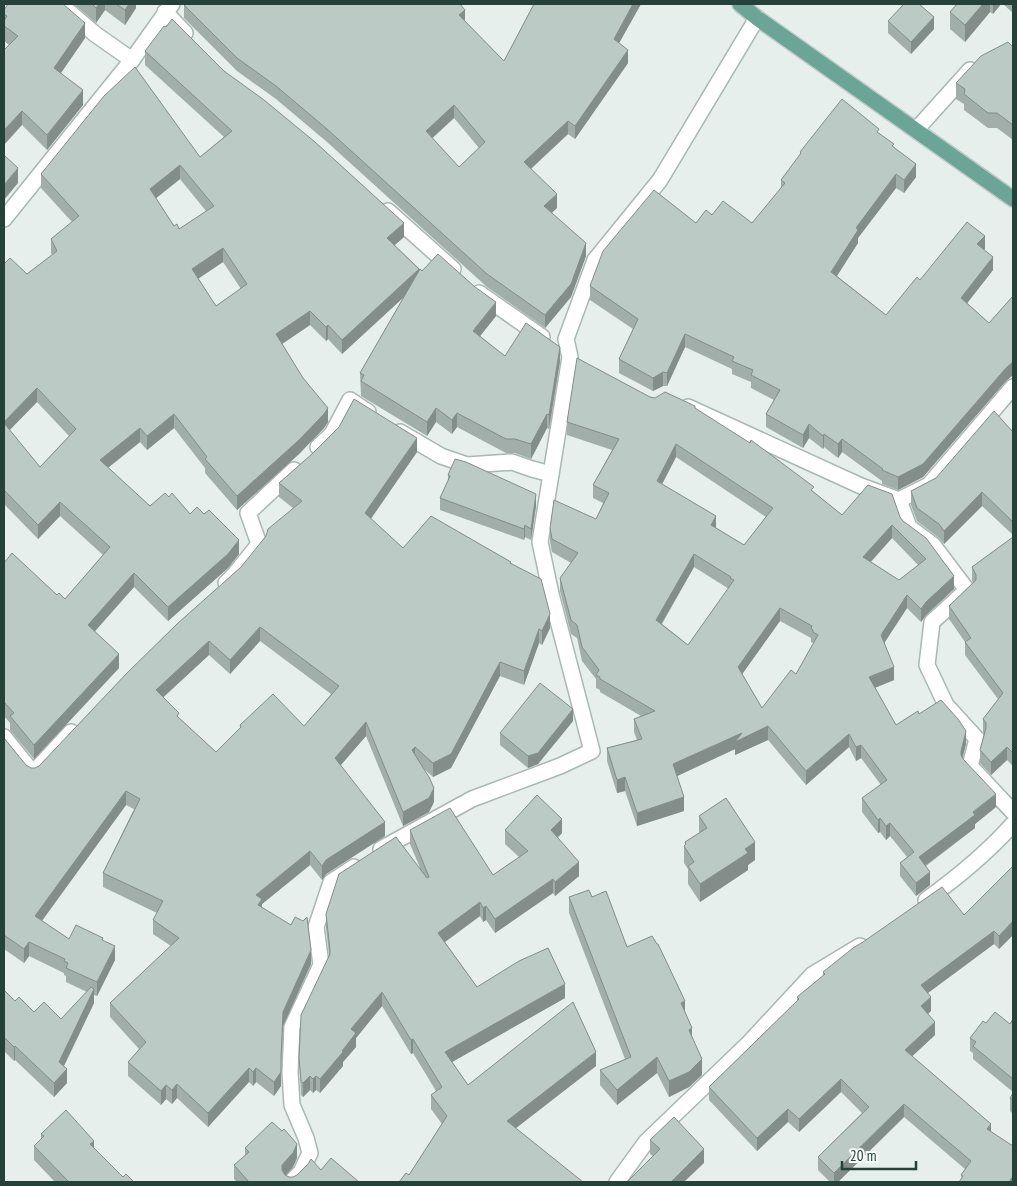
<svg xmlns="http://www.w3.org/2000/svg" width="1017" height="1186" font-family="'PT Sans Narrow',sans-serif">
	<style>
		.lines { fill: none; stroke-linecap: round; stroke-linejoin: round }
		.minor-casing { stroke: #a8b8b2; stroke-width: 18 }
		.major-casing { stroke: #c2cac8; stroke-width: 18 }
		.minor { stroke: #fff; stroke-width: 15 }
		.major { stroke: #6aa596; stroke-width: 15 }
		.wall { fill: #a1aea9; fill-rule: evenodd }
		.shaded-wall { fill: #838d89 }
		.building { fill: #bbcac4; stroke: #838d89; fill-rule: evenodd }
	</style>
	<rect width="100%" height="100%" fill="#e6efeb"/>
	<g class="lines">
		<defs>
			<g id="minor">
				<path d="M60,4L95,34L132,60"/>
				<path d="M165,12L185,33"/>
				<path d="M916,130L970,70"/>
				<path d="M388,211L453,269"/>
				<path d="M4,219L132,60L172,4"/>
				<path d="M479,293L542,337"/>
				<path d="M688,407L861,486L899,500L929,485L1013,387"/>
				<path d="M400,432L441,456L467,465L512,462L532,469L551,474"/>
				<path d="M318,447L332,434L350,400L368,412"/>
				<path d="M899,500L909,527L933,545L967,590L932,622L927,665L946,705L977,739L970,766L1013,812"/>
				<path d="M226,583L235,574L259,544L248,513L294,470"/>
				<path d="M4,737L33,773L71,732"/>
				<path d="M381,849L472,799L560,766L592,751L551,594L540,542L570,357L566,339L595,260L660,180L757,18"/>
				<path d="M926,900C958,877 987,853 1013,824"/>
				<path d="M291,1182L301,1172L310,1153L306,1138L292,1105L290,1072L292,1027L321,965L316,927L331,882L354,867"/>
				<path d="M617,1182L646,1142L748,1044L812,975L860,946"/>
			</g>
			<path id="major" d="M740,4L757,18L1013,199"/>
		</defs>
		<use href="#minor" class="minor-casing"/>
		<use href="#major" class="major-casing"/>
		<use href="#minor" class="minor"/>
		<use href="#major" class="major"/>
	</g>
	<g class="wall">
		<path d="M74,4H136V8L125,25L105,10L96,23Z"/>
		<path d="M534,4H641L619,43L628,63L575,139L568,134L531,169L557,208L551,213L586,256L571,297L545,328L487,287L327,142L276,99L237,71L184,18V5L465,22L504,61ZM454,118L479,148L459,167L432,138Z"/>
		<path d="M957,4H1001L993,14L990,12L965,42L950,29V12Z"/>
		<path d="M1003,4H1013V13Z"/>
		<path d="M4,10L85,38L61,73L83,105L47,150L22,125L9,45L4,41Z"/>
		<path d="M888,21L934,29L911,54L888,33Z"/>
		<path d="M1013,47V140L997,128H988L964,110V104L956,99V83Z"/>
		<path d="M145,51L224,71L404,237L394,245L422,271L496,316L480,336L505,356L560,361L549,429L547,428L531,459L515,453H506L457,427L452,434L436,422L427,436L361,396L360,373L404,297L342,354L328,339L326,341L310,325L282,344L328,422L324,428L299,454L237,510L205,473V468L174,428L147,450L140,442L108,468L150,506L190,514L239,554L228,568L168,621L134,587L95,631L119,668L34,759L10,730V723L4,716V563L65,599L103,555L60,516L38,539L4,504V264L27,274L52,255L51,253V239L72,222L41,188V174L200,157L224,137L145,65ZM180,179L206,211L179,229L174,226L156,198ZM223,262L241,289L216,306L198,278ZM37,402L69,436L40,467L9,430Z"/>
		<path d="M879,133L894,147L916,177L904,193L896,188L858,238V243L837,276L886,315L920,280L985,249L984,250L993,270L967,303L989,323L1013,296V375L1006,381L923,477L898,490L882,484V481L842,452L838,458L824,447L823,449L809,438L803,448L766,427V414L774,400L751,388V382L732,374V369L685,347L667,386H663L653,391L619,373V359L633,329L590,300V286L696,223L712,215L752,223L781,188V180L800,156V152Z"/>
		<path d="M650,397L695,408L814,492L842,515L900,517L954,589L926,615L921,622L907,608L884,643L894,680L875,688L896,725L919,714L966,744L962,758L996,807L975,824V828L926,866L930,885L916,896L900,876V863L907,857L890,836L886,840L880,832L878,833L862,812V798L881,785L861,758L856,761L849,747L806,785L768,740L735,755V749L677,776L684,811L637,826L625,791L617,793L607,761V748L637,740L634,732V719L641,716L600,692V690L596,688V679L582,661L577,638L571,634L560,591V578L571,563L552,552L550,542V528L596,519L603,503L593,498V485L612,450L567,435V422ZM676,457L766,517L744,545L716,528L662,484ZM892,538L918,565L899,580L871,562ZM694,567L729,589L688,645L662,624ZM780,621L811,638V642L813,643V645L796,674L762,708L742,674Z"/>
		<path d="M1013,432V535L982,506L944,544L939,538L917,521L911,505V491L936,478Z"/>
		<path d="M417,452L371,519L403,548L511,563L550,628L542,645L539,643L524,685L500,676L451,768L433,777L424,769L434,802L429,812L403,826L366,736L340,765L385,836L326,874L322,880L310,865L262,904V907L311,964L283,1026L281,1064V1086L274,1096L256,1082L253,1086L249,1082L208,1127L177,1098L172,1104L166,1099L161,1105L128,1076V1062L139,1049L110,1017V1003L171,946L153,934V920L157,913L103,887V873L134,809L126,805L42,921L69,939L103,940L115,960L97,996L94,995V1003L64,1066L67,1083L54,1097L15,1060L14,1061L4,1051V990L15,1001L34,1012L61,1019L87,992L66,982V976L64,975V973L29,956L24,963L4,949V738L26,765L31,768H35L39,766L241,567L293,508L279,497V483ZM260,641L331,694L304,726L240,725V729L216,752L179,718L163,697L209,655L230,674Z"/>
		<path d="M448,475L536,506L531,540L525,537L524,540L440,510V498L448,481Z"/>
		<path d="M1013,537V766L1007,760L991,775L980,763V750L984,734L983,732V719L998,699L965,655V642L949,619V606L973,583L972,580V567Z"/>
		<path d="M573,721L538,764L528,768L500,745V733Z"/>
		<path d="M699,816L755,860L748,865V870L700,902L688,884V869L684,863V846L685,845V842L699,833Z"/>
		<path d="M410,830L493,875L519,857L505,844V830L562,833L558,837L579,876L555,896L553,893L495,933L486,920L483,922L480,916L445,942L477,987L565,998L452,1062L468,1085L596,1066L516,1128L409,1175L442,1124L431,1109V1095L436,1091L413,1053L411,1054L382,1006L356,1038V1047L343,1062V1066L320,1093L316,1090L313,1093L310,1090L303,1097L301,1095L299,1058L329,955L326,928V914L420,868L410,844Z"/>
		<path d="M569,897H592L627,947L685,1013L702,1075L689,1087L669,1097L657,1073L617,1105L600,1085V1070L625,1059L569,913Z"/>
		<path d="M964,915L1013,935L999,949L994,944L928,993L931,1011L928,1014L935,1035L912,1056L991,1124L961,1178V1175L965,1169L904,1117L838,1182H830L818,1170V1157L862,1113L841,1092L799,1132L788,1122L757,1151L709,1100V1087L797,1001V997L823,976V972Z"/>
		<path d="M1013,1019V1092L973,1059V1053L970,1051V1038L986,1023L1010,1024Z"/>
		<path d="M1013,1093V1114L1010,1111V1098Z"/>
		<path d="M41,1134L94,1148L123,1177L134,1182H55L34,1160V1146L41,1139Z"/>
		<path d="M650,1140L704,1163L653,1156L650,1154Z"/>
		<path d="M245,1148L297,1158L293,1167L286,1175L289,1177H293L321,1170L359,1182H237L234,1179V1165L245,1156Z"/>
	</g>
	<g class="shaded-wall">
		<path d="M99,4H105V10L96,23V8Z"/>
		<path d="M129,4H136V8L125,25V10Z"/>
		<path d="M633,4H641L614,52V39Z"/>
		<path d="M983,4H990V12L965,42V25Z"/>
		<path d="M993,4H1001L993,14Z"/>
		<path d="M465,10V23L459,15Z"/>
		<path d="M934,17V29L911,54V42Z"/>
		<path d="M85,23V38L54,83V68Z"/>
		<path d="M628,50V63L575,139V126Z"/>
		<path d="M83,90V105L47,150V135Z"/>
		<path d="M454,105V118L426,144V131Z"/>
		<path d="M22,111V125L4,145V130Z"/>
		<path d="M568,121V134L524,175V162Z"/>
		<path d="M916,164V177L904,193V180Z"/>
		<path d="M180,165V179L150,203V189Z"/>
		<path d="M18,168V183L4,200V185Z"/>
		<path d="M896,174V188L858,238V243L831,285V272L856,228Z"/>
		<path d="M557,194V208L544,220V206Z"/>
		<path d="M404,223V237L387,252V238Z"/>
		<path d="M985,236V249L977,258V244Z"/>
		<path d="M586,243V256L571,297L545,328V315Z"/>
		<path d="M223,248V262L192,283V269Z"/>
		<path d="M993,257V270L961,311V298Z"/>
		<path d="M419,269V283L342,354V340Z"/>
		<path d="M496,302V316L473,345V331Z"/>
		<path d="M310,311V325L276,348V334Z"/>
		<path d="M328,325V339L326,341V327Z"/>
		<path d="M685,334V347L667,386V373Z"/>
		<path d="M560,347V361L549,429V415Z"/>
		<path d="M1013,361V375L1006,381L923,477L898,490V477Z"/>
		<path d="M663,372V386L653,391V378Z"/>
		<path d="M37,388V402L4,436V422Z"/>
		<path d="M328,408V422L324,428L299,454L237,510V496Z"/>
		<path d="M436,408V422L427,436V422Z"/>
		<path d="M457,413V427L452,434V420Z"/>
		<path d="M174,414V428L147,450V436Z"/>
		<path d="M547,414V428L531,459V444Z"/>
		<path d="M809,424V438L803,448V435Z"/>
		<path d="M140,428V442L100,474V460Z"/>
		<path d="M824,434V447L823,449V436Z"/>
		<path d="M417,438V452L365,527V513Z"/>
		<path d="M842,439V452L838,458V444Z"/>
		<path d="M676,444V457L657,494V481Z"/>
		<path d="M982,492V506L944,544V531Z"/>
		<path d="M536,494V506L531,540V529Z"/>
		<path d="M60,502V516L38,539V525Z"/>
		<path d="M716,516V529L711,525Z"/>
		<path d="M525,525V537L524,540V529Z"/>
		<path d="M892,525V538L863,570V557Z"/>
		<path d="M239,540V554L228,568L168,621V607Z"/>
		<path d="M694,554V567L656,633V620Z"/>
		<path d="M134,573V587L88,639V625Z"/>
		<path d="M954,576V589L926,615L921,622V609L926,602Z"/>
		<path d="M907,595V608L881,648V635Z"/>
		<path d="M780,608V621L738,680V667Z"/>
		<path d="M550,614V628L542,645V631Z"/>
		<path d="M260,627V641L230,674V660Z"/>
		<path d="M539,629V643L524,685V671Z"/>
		<path d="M209,641V655L156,704V690Z"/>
		<path d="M119,654V668L34,759V745Z"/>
		<path d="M500,662V676L451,768L433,777V763Z"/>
		<path d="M894,667V680L869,690V677Z"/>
		<path d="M573,709V721L538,764L528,768V756Z"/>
		<path d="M366,722V736L335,772V758Z"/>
		<path d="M768,726V740L735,755V749L673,778V764L742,733Z"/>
		<path d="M966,731V744L961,764V751Z"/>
		<path d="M849,734V747L806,785V771Z"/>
		<path d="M861,745V758L856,761V747Z"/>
		<path d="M415,747V761L412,750Z"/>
		<path d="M1007,747V760L991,775V762Z"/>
		<path d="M625,777V791L617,793V780Z"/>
		<path d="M434,788V802L429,812L403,826V812Z"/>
		<path d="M126,791V805L35,930V916Z"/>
		<path d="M996,794V807L975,824V828L919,870V857Z"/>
		<path d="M684,797V811L637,826V813Z"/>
		<path d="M880,818V832L878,833V820Z"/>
		<path d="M562,819V833L551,844V830Z"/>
		<path d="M385,822V836L326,874L322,880V866L326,860Z"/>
		<path d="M890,823V836L886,840V826Z"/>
		<path d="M755,842V860L748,865V870L700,902V884L745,849Z"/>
		<path d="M310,851V865L262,904V913L258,919L256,895Z"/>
		<path d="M579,862V876L555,896V882Z"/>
		<path d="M930,872V885L916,896V883Z"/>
		<path d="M553,879V893L495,933V919Z"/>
		<path d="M480,902V916L438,947V933Z"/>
		<path d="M486,906V920L483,922V908Z"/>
		<path d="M1013,921V935L999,949V936Z"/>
		<path d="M994,931V944L921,998V985Z"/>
		<path d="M29,942V956L24,963V949Z"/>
		<path d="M115,946V960L97,996V982Z"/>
		<path d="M311,950V964L283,1026L281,1072L283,1012Z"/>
		<path d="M565,984V998L445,1066V1052Z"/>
		<path d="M94,989V1003L59,1076V1062Z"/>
		<path d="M382,992V1006L356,1038V1047L343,1062V1066L320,1093V1079L342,1051L351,1029Z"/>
		<path d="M931,997V1011L921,1020V1006Z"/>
		<path d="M685,1001V1017L681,1003Z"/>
		<path d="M935,1022V1035L905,1063V1050Z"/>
		<path d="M692,1028V1043L689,1030Z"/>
		<path d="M413,1039V1053L411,1054V1040Z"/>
		<path d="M15,1046V1060L14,1061V1047Z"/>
		<path d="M596,1052V1066L507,1135V1121Z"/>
		<path d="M657,1057V1073L617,1105V1090Z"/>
		<path d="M702,1059V1075L689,1087L669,1097V1081Z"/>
		<path d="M249,1068V1082L208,1127V1113Z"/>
		<path d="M256,1068V1082L253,1086V1072Z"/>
		<path d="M67,1069V1083L54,1097V1083Z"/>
		<path d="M281,1072V1086L274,1096V1082Z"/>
		<path d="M310,1076V1090L303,1097V1083Z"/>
		<path d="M316,1076V1090L313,1093V1079Z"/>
		<path d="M841,1079V1092L799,1132V1119Z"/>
		<path d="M177,1084V1098L172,1104V1090Z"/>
		<path d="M166,1085V1099L161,1105V1091Z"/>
		<path d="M904,1104V1117L838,1182H834V1173Z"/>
		<path d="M788,1109V1122L757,1151V1138Z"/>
		<path d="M991,1124V1137L987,1129Z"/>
		<path d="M94,1141V1155L90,1144Z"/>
		<path d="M297,1144V1158L293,1167L282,1179V1165Z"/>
		<path d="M704,1149V1163L684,1182H671Z"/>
		<path d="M1013,1176V1182H1009Z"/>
	</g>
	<g class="building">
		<path d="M8,4H63L85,23L54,68L83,90L47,135L22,111L4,130V50L18,36L4,26V21L7,16L4,14V10Z"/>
		<path d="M92,4H99L96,8Z"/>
		<path d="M116,4H129L125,10Z"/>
		<path d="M184,4H460L465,10L459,15L504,61L534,4H633L614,39L628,50L575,126L568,121L524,162L557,194L544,206L586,243L571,284L545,315L487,274L327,129L276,86L237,58L184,5ZM454,105L485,142L459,167L426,131Z"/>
		<path d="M904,4H919L934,17L911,42L888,21Z"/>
		<path d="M957,4H983L965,25L950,12Z"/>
		<path d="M172,19L224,71L264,100L315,142L404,223L387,238L419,269L342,340L328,325L326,327L310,311L276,334L303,378L328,408L324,414L299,440L237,496L205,459L207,457L174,414L147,436L140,428L100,460L150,506L165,493L169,497L172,493L190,514L197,507L204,514L209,510L239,540L228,554L168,607L134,573L88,625L119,654L34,745L10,716L14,713L4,702V563L12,553L57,595L59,593L65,599L110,547L60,502L38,525L4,490V423L40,467L76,429L37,388L4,422V264L10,258L27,274L57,251L51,239L79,216L41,174L104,96L135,67L200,157L232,131L145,51L164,26L166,27ZM180,165L214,206L179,229L177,224L174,226L150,189ZM223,248L247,284L216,306L192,269Z"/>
		<path d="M1008,42L1013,47V125L997,113H988L964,94L965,89L956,83L981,56Z"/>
		<path d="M842,99L879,129L877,132L894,144L892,146L916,164L904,180L896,174L856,228L858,230L831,272L886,315L917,277L920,280L967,222L985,236L977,244L993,257L961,298L989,323L1013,296V362L1006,368L923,464L898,477L882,470L883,469L842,439L838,444L824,434L823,436L809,424L803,435L766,414L780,390L751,375L753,370L732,361L734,357L685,334L667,373L663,372L653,378L619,359L638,319L590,286L603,251L654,190L696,223L706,210L712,215L723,201L752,223L785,183L781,180L801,153L800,152Z"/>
		<path d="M4,155L18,168L4,185Z"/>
		<path d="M438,254L475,287L496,302L473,331L505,356L526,323L560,347L549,415L547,414L531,444L515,439H506L457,413L452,420L436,408L427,422L361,381L364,375L360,373L420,269L422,271Z"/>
		<path d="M577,358L650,397L655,398L665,392L695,406V408L750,443L751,440L814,487L811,490L842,515L868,485L892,494L900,517L903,521L926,538L954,576L926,602L921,609L907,595L881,635L894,667L869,677L896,725L918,711L919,714L941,700L958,719L966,731L961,751V755L963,759L996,794L973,812L975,815L919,857L930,872L916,883L900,863L914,852L890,823L886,826L880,818L878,820L862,798L887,780L861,745L856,747L849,734L806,771L768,726L735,742L742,733L673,764L684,797L637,813L625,777L617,780L607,748L642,739L634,719L655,711L600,679V677L596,675L599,670L582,647L577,625L571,620L560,578L578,553L552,539L550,528L554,500L596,519L609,493L593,485L619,439L567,422ZM676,444L773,508L744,545L711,525L716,516L657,481ZM892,525L926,559L899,580L863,557ZM694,554L731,577L730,578L734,580L688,645L656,620ZM780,608L812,626L811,628L813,630V632L818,635L796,674L791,670L762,708L738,667Z"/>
		<path d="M354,399L417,438L365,513L403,548L431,516L511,562L510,563L541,579L550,614L542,631L539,629L524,671L500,662L451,754L433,763L415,747L412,750L429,777L434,788L429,798L403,812L366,722L335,758L385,822L326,860L322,866L310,851L256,895L262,899L258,905L291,925L295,917L303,921L307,917L311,950L283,1012L281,1058V1072L274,1082L256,1068L253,1072L249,1068L208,1113L177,1084L172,1090L166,1085L161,1091L128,1062L146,1042L110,1003L179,938L153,920L163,901L103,873L140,799L126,791L35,916L69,939L76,925L103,938L102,940L115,946L97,982L66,968L68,963L64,961L65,959L29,942L24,949L4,935V738L26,765L31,768H35L39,766L127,673L177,624L241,567L266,536L268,529L302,501L279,483L312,454L339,427ZM260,627L339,686L304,726L273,694L240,725L241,727L216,752L177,716L179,713L156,690L209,641L230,660Z"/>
		<path d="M994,411L1013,432V522L982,492L944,531L939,524L917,508L911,491L936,478Z"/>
		<path d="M455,459L466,462L536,494L531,529L525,525L524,529L440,498L450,476L448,475Z"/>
		<path d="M1013,537V753L1007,747L991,762L980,750L986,728V723L983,719L1003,693L965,642L971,638L949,606L976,580V575L972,567Z"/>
		<path d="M540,683L573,709L538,753L528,756L500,733Z"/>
		<path d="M537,795L562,819L551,830L579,862L555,882L553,879L495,919L486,906L483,908L480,902L438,933L477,987L519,961L548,948L565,984L445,1052L468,1085L573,1002L596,1052L507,1121L583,1182H399L406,1173L409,1175L447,1116L431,1095L442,1087L413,1039L411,1040L382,992L351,1029L356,1033L342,1051L343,1052L320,1079L316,1076L313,1079L310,1076L303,1083L301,1081L299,1058L301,1015L330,954V950L326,914L339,874L396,837L427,878L429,877L410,830L450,808L493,875L528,851L505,830Z"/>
		<path d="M726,798L755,842L745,849L748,853L700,884L688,866L694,862L684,846L686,844L685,842L707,828L699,816Z"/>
		<path d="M1013,866V921L999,936L994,931L921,985L931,997L921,1006L935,1022L905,1050L991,1124L987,1129L1013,1146V1176L1009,1182H959L963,1176L961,1175L971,1161L904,1104L834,1173L818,1157L869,1107L841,1079L799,1119L788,1109L757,1138L709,1087L799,999L797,997L825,974L823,972L853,948L863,942L942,887L964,915Z"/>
		<path d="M589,890L592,897L606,891L627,947L652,936L657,944H658L685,1001L681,1003L692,1028L689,1030L702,1059L689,1072L669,1081L657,1057L617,1090L600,1070L631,1057L569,897Z"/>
		<path d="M91,987L94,989L59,1062L67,1069L54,1083L15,1046L14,1047L4,1037V990L15,1001L19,997L34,1012L44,1002L61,1019Z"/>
		<path d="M995,1012L1010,1024L1013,1019V1079L973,1046L976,1042L970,1038L983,1021L986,1023Z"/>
		<path d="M1013,1093V1100L1010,1098Z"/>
		<path d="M66,1110L94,1141L90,1144L123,1177L126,1174L134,1182H69L34,1146L44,1136L41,1134Z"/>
		<path d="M674,1117L704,1149L671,1182H627L660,1149L650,1140Z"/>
		<path d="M272,1122L282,1131L284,1129L297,1144L293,1153L282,1165V1170L285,1175L289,1177H293L297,1175L308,1164L311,1159L321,1170L331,1158L359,1182H249L234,1165L249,1152L245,1148Z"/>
	</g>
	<rect width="1017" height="1186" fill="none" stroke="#24423a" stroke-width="10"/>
	<path d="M842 1161v8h74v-8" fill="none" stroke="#24423a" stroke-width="2.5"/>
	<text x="850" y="1161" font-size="15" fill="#24423a" stroke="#f7fbf9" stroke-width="4" paint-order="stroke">20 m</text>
</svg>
